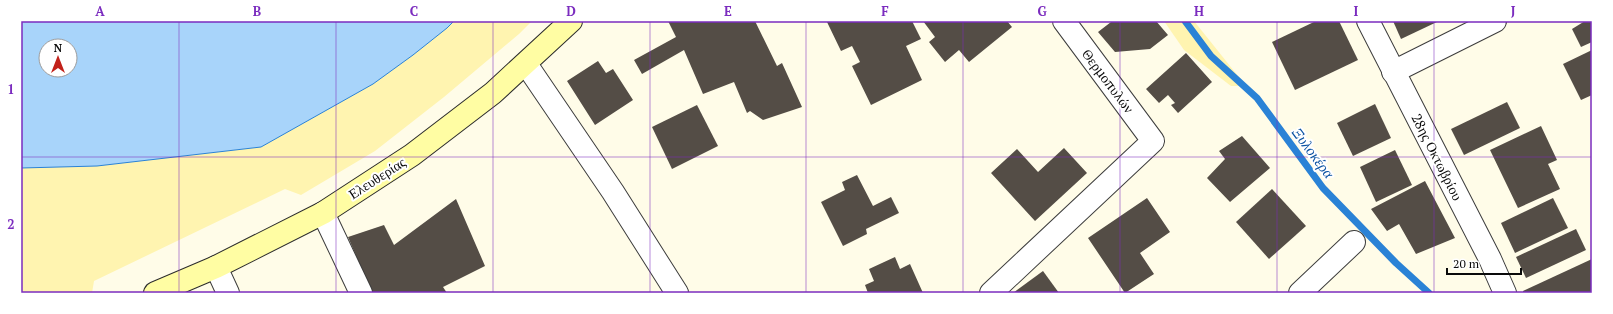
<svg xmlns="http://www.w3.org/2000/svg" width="1613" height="314" font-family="'PT Serif',serif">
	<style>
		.sand { fill: #fff4b0 }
		.water { fill: #a8d4fa; stroke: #2a82d6; fill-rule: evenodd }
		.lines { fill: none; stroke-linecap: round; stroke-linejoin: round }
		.stream { stroke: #2a82d6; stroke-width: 7 }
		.building { fill: #544d46 }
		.street-casing { stroke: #3d3d3d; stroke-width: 24 }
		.secondary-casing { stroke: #2c2c2c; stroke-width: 24 }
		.street { stroke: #fff; stroke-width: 22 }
		.secondary { stroke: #fffda3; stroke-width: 22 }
		.grid { fill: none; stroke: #7b2cbf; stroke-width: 1; stroke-opacity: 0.55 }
		.labels { text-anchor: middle; stroke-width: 4; stroke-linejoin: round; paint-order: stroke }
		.street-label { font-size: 14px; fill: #0a0a0a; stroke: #fff }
		.water-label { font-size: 15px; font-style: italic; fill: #0d54a3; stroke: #fff }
		.neatline { fill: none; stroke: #7b2cbf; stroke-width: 1.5 }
		.grid-label { font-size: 13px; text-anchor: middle; font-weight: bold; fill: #7b2cbf }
	</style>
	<rect width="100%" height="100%" fill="#fffce8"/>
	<g class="sand">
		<path d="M454,21H532L519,34L444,97L375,151L301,195L285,189L94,281L92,293H21V168L97,166L261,147L373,84L413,55L447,28Z"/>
		<path d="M1164,21H1194L1246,86H1231L1184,50Z"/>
	</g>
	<path class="water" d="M21,21H454L447,28L413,55L373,84L261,147L97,166L21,168ZM46,46H70V70H46Z"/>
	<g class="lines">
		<path class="stream" d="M1185,21L1211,56L1257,98L1323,188L1396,263L1429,293"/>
	</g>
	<g class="building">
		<path d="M668,21H755L777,66L782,63L802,107L763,120L750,111L747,113L734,82L703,94L684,50L642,74L634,60L676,37Z"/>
		<path d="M912,21L921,39L906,46L922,80L871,105L852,66L860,62L852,46L841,51L827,22Z"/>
		<path d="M923,21H1007L1012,27L969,62L959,50L945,62L929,42L935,37Z"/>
		<path d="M1110,21H1156L1168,35L1150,49L1115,52L1098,32L1111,22Z"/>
		<path d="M1316,21H1339L1358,60L1295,90L1272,42Z"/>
		<path d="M1393,21H1439L1401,39Z"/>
		<path d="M1585,21H1592V42L1581,47L1572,29Z"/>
		<path d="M1592,50V95L1581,100L1563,64Z"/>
		<path d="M1186,53L1212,82L1178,113L1171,105L1175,103L1168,95L1159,103L1146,89Z"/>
		<path d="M598,61L606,73L613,69L633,100L595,125L567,81Z"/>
		<path d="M1507,102L1520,128L1464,155L1451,129Z"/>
		<path d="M1375,104L1391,138L1353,156L1337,123Z"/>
		<path d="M697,105L718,146L672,169L652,127Z"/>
		<path d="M1541,126L1557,160L1548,164L1560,189L1518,208L1490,150Z"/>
		<path d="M1242,136L1270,168L1230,202L1207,178L1225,159L1219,151Z"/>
		<path d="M1064,148L1087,173L1035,221L991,173L1017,149L1038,172Z"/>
		<path d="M1395,150L1412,185L1376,202L1360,167Z"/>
		<path d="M857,175L873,206L891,197L899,213L866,229L867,234L843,246L821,202L845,190L842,182Z"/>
		<path d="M1425,181L1455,238L1416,254L1399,224L1387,231L1371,209Z"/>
		<path d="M1272,189L1306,226L1269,259L1236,222Z"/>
		<path d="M1147,198L1170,232L1140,253L1154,274L1125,293L1088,238Z"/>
		<path d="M1553,198L1568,228L1515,253L1501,223Z"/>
		<path d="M456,199L485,266L443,287L447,293H372L348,237L384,225L394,245Z"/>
		<path d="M1576,229L1586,250L1526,278L1516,257Z"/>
		<path d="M895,257L900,269L910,264L923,293H868L865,285L874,281L869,269Z"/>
		<path d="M1592,259V293H1523V291Z"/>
		<path d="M1043,271L1059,293H1013Z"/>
	</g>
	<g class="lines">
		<defs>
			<g id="street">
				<path d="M1368,21L1490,259L1505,293"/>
				<path d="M526,64L613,192L677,293"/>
				<path d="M1393,72L1495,21"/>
				<path d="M323,213L361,293"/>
				<path d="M216,267L228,293"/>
				<path d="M991,293L1153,141L1064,21"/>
				<path d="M1300,293L1354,242"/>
			</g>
			<path id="secondary" d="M155,293L216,267L323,213L412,155L493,93L571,21"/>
		</defs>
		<use href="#street" class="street-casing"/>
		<use href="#secondary" class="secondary-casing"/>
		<use href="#street" class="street"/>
		<use href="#secondary" class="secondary"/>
	</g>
	<path class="grid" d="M179,21V293M336,21V293M493,21V293M650,21V293M806,21V293M963,21V293M1120,21V293M1277,21V293M1434,21V293M21,157H1592"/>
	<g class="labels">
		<g class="street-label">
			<text transform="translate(1108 81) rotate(53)" y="5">Θερμοπυλών</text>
			<text transform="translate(1437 157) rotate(63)" y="5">28ης Οκτωβρίου</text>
			<text transform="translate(377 178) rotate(-33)" y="5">Ελευθερίας</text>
		</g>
		<g class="water-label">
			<text transform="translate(1313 153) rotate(53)" y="5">Ξυλοκέρα</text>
		</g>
	</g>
	<rect width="1613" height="314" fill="none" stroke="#ffffff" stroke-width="44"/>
	<g transform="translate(58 58)"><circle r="19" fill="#ffffff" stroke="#9d9d9d"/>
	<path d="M0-3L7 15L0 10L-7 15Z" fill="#c2211a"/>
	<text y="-6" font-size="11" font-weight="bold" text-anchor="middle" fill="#0a0a0a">N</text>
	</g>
	<path d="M1447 268v6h74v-6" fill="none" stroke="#0a0a0a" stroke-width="2"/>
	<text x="1453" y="268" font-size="12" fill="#0a0a0a" stroke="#ffffff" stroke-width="3" paint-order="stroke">20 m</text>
	<rect x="22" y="22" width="1569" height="270" class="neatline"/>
	<g class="grid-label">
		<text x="100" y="16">A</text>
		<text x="257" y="16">B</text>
		<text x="414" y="16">C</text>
		<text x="571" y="16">D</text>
		<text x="728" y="16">E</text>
		<text x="885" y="16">F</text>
		<text x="1042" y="16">G</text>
		<text x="1199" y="16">H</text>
		<text x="1356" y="16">I</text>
		<text x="1513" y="16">J</text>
		<text x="11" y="94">1</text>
		<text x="11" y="229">2</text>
	</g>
</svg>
